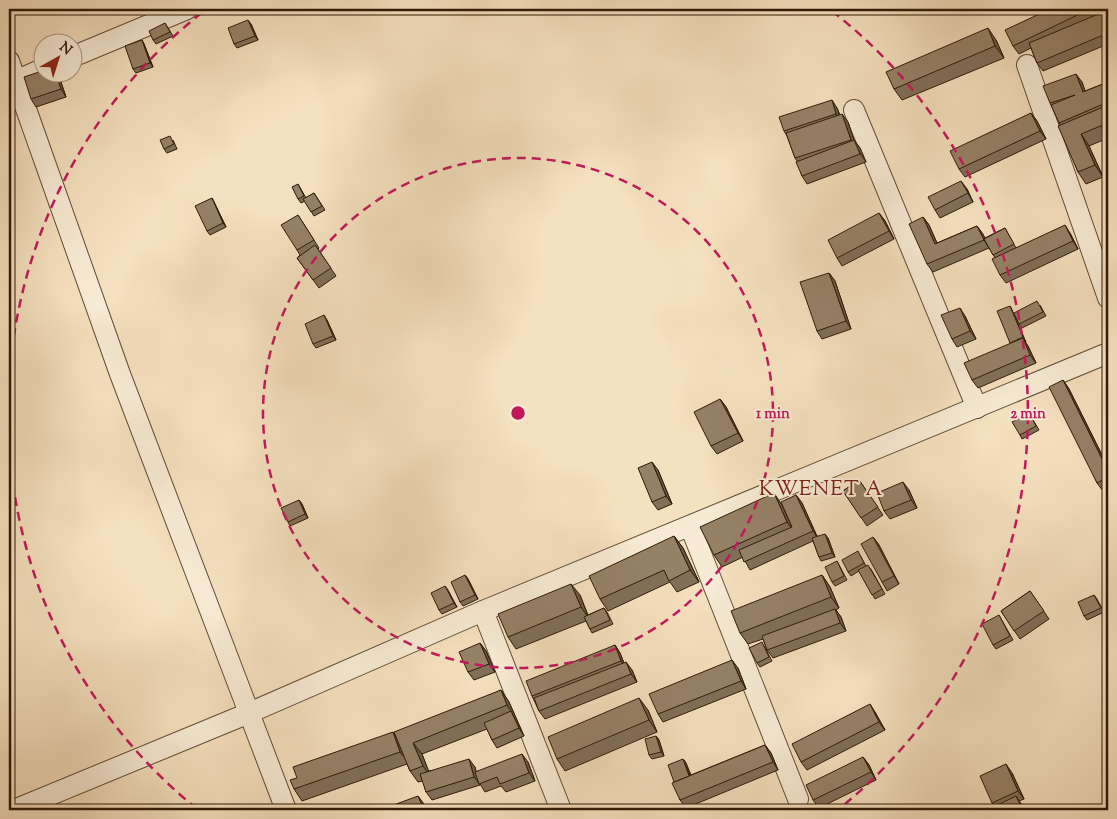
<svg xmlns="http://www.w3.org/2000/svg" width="1117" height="819" font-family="'Sorts Mill Goudy',serif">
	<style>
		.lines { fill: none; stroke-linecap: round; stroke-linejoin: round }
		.minor-casing { stroke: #614c36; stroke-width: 22 }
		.minor { stroke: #f8ebd5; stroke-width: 20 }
		.wall { fill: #816f59; stroke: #301a08 }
		.shaded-wall { fill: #695a48; stroke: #301a08 }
		.building { fill: #968167; stroke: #301a08 }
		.ring { fill: none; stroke: #c2185b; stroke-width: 2.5; stroke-dasharray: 9 6 }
		.labels { text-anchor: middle; stroke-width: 4; stroke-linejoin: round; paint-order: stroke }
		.quarter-label { font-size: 21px; letter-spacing: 1px; fill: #7a1f14; stroke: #f8ebd5 }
		.centre { fill: #c2185b; stroke: #f8ebd5; stroke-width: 2.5 }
		.ring-label { font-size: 15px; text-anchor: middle; font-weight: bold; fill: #c2185b; stroke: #f8ebd5; stroke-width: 4; stroke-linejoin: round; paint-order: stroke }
	</style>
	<rect width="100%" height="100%" fill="#f5e0bf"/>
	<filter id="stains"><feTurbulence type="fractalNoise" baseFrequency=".004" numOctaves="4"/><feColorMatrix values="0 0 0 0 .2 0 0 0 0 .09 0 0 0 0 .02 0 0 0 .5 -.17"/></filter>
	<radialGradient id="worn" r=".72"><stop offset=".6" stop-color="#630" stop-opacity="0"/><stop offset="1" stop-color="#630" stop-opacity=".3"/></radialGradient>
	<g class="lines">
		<defs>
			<g id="minor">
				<path d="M72,57L187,9"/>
				<path d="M9,61L120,374L286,810"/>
				<path d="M1027,65L1108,298"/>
				<path d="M9,84L42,69"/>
				<path d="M854,110L977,408"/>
				<path d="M690,526L798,799"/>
				<path d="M483,611L561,810"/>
				<path d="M14,810L249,713L483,611L1108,353"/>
			</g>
		</defs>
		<use href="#minor" class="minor-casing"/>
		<use href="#minor" class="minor"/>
	</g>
	<g class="wall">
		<path d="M1050,9H1108V44L1043,71L1037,63L1031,48L1019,54L1013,46Z"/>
		<path d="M165,23L173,36L156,44L153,40Z"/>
		<path d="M251,24L258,40L237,48L234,44Z"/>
		<path d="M142,40L144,44L153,67L136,73L133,69Z"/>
		<path d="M996,40L1004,58L902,100L894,89Z"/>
		<path d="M59,76L66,97L36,107L31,99Z"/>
		<path d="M1082,82L1085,91L1108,82V138L1089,146L1103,177L1086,184L1078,172L1060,125L1050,103Z"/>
		<path d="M837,108L840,115L848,122L854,140L860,148L866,162L807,184L802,176L797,161L795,158L787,136L784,131Z"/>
		<path d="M1031,113L1037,121L1046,139L965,177L959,169Z"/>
		<path d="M173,140L177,149L167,153L164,149Z"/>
		<path d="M298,184L306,198L314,193L325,210L314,216L305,201L301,203L298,199Z"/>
		<path d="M967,189L973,202L940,218L935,210Z"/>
		<path d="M212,198L214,202L226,227L210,235L207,231Z"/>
		<path d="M879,213L885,221L894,239L842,266L837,258Z"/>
		<path d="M298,215L319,248L318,249L336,276L319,288L297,258L300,255L297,250Z"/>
		<path d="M923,217L929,225L937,243L977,226L985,238L1005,228L1016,248L1070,233L1078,249L1006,283L1000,275L995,258L989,248L933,272L927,264Z"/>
		<path d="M829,273L835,281L851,329L822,339L817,331Z"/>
		<path d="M1040,305L1046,316L1022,328L1019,324Z"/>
		<path d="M1010,306L1012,310L1025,342L1028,346L1036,363L978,388L972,380L1011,343Z"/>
		<path d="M965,316L976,339L957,347L952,339Z"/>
		<path d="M327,320L336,340L316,348L313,344Z"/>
		<path d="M1063,380L1069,389L1108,467V488L1103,491L1097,483Z"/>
		<path d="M720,399L726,407L743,441L717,454L711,446Z"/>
		<path d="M1029,413L1039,430L1022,439L1020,435Z"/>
		<path d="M658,470L672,504L658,510L652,502Z"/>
		<path d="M859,480L883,515L867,526L843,491Z"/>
		<path d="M909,490L917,508L890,519L884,511Z"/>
		<path d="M796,495L802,503L817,536L828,538L835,557L821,561L819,557L813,541L750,570L743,557L722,567L714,555Z"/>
		<path d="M299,500L302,504L308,518L290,526L288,522Z"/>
		<path d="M674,536L683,548L699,582L677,592L670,582L608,611L600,599Z"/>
		<path d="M873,537L879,545L899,584L887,591L882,582Z"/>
		<path d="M860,555L866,566L871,569L885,594L875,599L859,571L851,576L848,572Z"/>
		<path d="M837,561L847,580L835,586L832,582Z"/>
		<path d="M465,575L468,579L478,599L463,606L460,602Z"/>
		<path d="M822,575L830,587L839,608L836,610L841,617L846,631L773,658L767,650L763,639L748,644L740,633Z"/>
		<path d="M445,586L457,607L442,614L439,610Z"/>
		<path d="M1030,591L1049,619L1020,639L1001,611Z"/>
		<path d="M580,595L588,615L604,608L607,612L613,624L592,633L586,621L516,649L508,637Z"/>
		<path d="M1094,595L1097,599L1104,612L1087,620L1084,616Z"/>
		<path d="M999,615L1013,640L996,649L993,645Z"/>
		<path d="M480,643L486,651L495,672L474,680L468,672Z"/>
		<path d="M615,645L620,653L624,663L632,670L637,682L545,719L539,711L532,696Z"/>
		<path d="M764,646L772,661L760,667L757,663Z"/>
		<path d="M738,668L746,689L663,722L658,714Z"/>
		<path d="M501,690L509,702L524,736L497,748L492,740L487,729L422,754L428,771L475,767L476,772L528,762L535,781L506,792L501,786L485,792L480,784V785L432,800L426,792L423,781L418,782L410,771L407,764L302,801L294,789Z"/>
		<path d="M648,710L657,732L565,771L557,759Z"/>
		<path d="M875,712L885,730L807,770L801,762Z"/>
		<path d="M656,736L659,740L664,756L652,759L649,755Z"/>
		<path d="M765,745L771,753L778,770L686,808L680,800L683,759L686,763L691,775Z"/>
		<path d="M863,757L869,765L876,780L819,808L813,800Z"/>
		<path d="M1012,773L1024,799L1019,801L1021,804L995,807L992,803Z"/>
	</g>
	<g class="shaded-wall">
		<path d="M248,20L251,24L258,40L255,36Z"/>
		<path d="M988,28L996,40L1004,58L995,46Z"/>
		<path d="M142,40L144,44L153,67L150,63Z"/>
		<path d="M55,72H57L59,76L66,97L61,89Z"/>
		<path d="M1076,74L1082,82L1088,100L1083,92Z"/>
		<path d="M832,100L837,108L842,122L836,114Z"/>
		<path d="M1031,113L1037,121L1046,139L1040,131Z"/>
		<path d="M842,114L848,122L854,140L860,148L866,162L851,140Z"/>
		<path d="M1081,134L1089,146L1103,177L1095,165Z"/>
		<path d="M961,181L967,189L973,202L968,193Z"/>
		<path d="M212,198L214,202L226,227L223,223Z"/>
		<path d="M879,213L885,221L894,239L889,231Z"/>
		<path d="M923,217L929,225L941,252L935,244Z"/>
		<path d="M1065,225L1070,233L1078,249L1073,241Z"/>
		<path d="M977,226L983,234L989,248L984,240Z"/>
		<path d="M829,273L835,281L851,329L846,321Z"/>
		<path d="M1010,306L1012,310L1026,342L1023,337Z"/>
		<path d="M960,308L965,316L976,339L970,331Z"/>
		<path d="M324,315L327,320L336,340L333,336Z"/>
		<path d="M1023,338L1028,346L1036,363L1030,355Z"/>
		<path d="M1063,380L1069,389L1108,467V471Z"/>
		<path d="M720,399L726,407L743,441L738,433Z"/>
		<path d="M652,462L658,470L672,504L666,496Z"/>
		<path d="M903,482L909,490L917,508L911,500Z"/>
		<path d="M774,493L782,505L795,534L787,522Z"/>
		<path d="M796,495L802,503L818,539L813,531Z"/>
		<path d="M299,500L302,504L308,518L305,514Z"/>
		<path d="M825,534L828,538L835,557L832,553Z"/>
		<path d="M674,536L683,548L699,582L690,570Z"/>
		<path d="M873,537L879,545L899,584L894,576Z"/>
		<path d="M465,575L468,579L478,599L475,595Z"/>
		<path d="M822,575L830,587L839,608L831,597Z"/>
		<path d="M571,584L580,595L589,619L581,607Z"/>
		<path d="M445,586L448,590L457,607L454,603Z"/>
		<path d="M835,609L841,617L846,631L840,623Z"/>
		<path d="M480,643L486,651L495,672L489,664Z"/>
		<path d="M615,645L620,653L626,669L621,661Z"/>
		<path d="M732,660L738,668L746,689L741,681Z"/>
		<path d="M626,662L632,670L637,682L631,674Z"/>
		<path d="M501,690L509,702L524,736L519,728L511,711L507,705Z"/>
		<path d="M639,698L648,710L657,732L649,720Z"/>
		<path d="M870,704L875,712L885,730L879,722Z"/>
		<path d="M393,732L402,744L409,763L400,752Z"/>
		<path d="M656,736L659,740L664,756L661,752Z"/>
		<path d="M413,743L422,754L431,777L423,766Z"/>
		<path d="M765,745L771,753L778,770L773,762Z"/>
		<path d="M522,754L528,762L535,781L529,773Z"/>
		<path d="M863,757L869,765L876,780L871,772Z"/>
		<path d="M469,759L475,767L480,785L474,777Z"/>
		<path d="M683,759L686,763L693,783L691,779Z"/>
		<path d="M1006,764L1012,773L1024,799L1018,791Z"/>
		<path d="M418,796L424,804L426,810H424Z"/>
		<path d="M1016,796L1021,804L1024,810H1023Z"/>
	</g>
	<g class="building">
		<path d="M1050,9H1090L1013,46L1005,30Z"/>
		<path d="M1108,10V33L1037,63L1029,43Z"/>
		<path d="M248,20L255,36L234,44L228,28Z"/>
		<path d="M165,23L170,32L153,40L149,31Z"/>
		<path d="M988,28L995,46L894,89L886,72Z"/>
		<path d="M142,40L150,63L133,69L125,46Z"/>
		<path d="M42,71V72H55L61,89L31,99L24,77Z"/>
		<path d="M1076,74L1083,92L1108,82V102L1059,123L1051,105L1075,95L1050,103L1043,86Z"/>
		<path d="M832,100L836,114L784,131L779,117Z"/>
		<path d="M1108,105V123L1081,134L1095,165L1078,172L1058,126Z"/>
		<path d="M1031,113L1040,131L959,169L950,151Z"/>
		<path d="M842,114L851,140L795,158L786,133Z"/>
		<path d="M170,136L174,144L164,149L160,140Z"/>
		<path d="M854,140L860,154L802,176L796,162Z"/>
		<path d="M961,181L968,193L935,210L928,197Z"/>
		<path d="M298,184L304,196L298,199L292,187Z"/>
		<path d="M314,193L322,206L311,212L303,199Z"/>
		<path d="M212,198L223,223L207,231L195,206Z"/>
		<path d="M879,213L889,231L837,258L828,240Z"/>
		<path d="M298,215L314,240L297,250L281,225Z"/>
		<path d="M923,217L935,244L977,226L984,240L927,264L909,224Z"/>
		<path d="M1065,225L1073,241L1000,275L992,259Z"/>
		<path d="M1005,228L1014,244L993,255L984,239Z"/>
		<path d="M315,245L331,268L313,280L297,258Z"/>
		<path d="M829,273L846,321L817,331L800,282Z"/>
		<path d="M1037,301L1043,312L1019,324L1014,313Z"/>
		<path d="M1010,306L1023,337L1010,343L997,311Z"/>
		<path d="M960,308L970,331L952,339L941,315Z"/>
		<path d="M324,315L333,336L313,344L305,324Z"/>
		<path d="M1023,338L1030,355L972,380L964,363Z"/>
		<path d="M1063,380L1108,471V477L1097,483L1049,387Z"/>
		<path d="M720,399L738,433L711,446L694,412Z"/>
		<path d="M1029,413L1036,426L1020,435L1012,422Z"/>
		<path d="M652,462L666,496L652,502L638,468Z"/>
		<path d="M859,480L878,507L861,518L843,491Z"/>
		<path d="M903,482L911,500L884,511L877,493Z"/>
		<path d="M774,493L787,522L714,555L700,527Z"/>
		<path d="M796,495L813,531L744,562L739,550L792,527L781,502Z"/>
		<path d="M299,500L305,514L288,522L281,508Z"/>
		<path d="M825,534L832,553L819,557L812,538Z"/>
		<path d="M674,536L690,570L669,581L664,570L600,599L589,576Z"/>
		<path d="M873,537L894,576L882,582L861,544Z"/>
		<path d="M858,551L864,563L848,572L842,560Z"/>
		<path d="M837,561L844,576L832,582L825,567Z"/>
		<path d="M868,565L882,589L872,595L858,570Z"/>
		<path d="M465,575L475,595L460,602L451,582Z"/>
		<path d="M822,575L831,597L740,633L731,611Z"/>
		<path d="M571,584L581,607L508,637L498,614Z"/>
		<path d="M445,586L454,603L439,610L431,593Z"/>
		<path d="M1030,591L1044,611L1014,631L1001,611Z"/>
		<path d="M1094,595L1101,608L1084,616L1078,602Z"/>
		<path d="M604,608L610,620L590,629L584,617Z"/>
		<path d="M835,609L840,623L767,650L762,636Z"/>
		<path d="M999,615L1010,636L993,645L982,624Z"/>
		<path d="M762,642L769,657L757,663L749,648Z"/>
		<path d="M480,643L489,664L468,672L459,652Z"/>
		<path d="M615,645L621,661L532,696L526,681Z"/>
		<path d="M732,660L741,681L658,714L649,694Z"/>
		<path d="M626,662L631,674L539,711L534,698Z"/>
		<path d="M501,690L507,705L413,743L423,766L410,771L394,732Z"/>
		<path d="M639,698L649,720L557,759L548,737Z"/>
		<path d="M870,704L879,722L801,762L792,744Z"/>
		<path d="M511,711L519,728L492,740L484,723Z"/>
		<path d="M393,732L400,752L294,789L290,780L297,778L293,767Z"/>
		<path d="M656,736L661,752L649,755L645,739Z"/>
		<path d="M765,745L773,762L680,800L672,783Z"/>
		<path d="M522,754L529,773L500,784L497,777L479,784L475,772Z"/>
		<path d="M863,757L871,772L813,800L806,785Z"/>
		<path d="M469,759L474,777L426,792L420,774Z"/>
		<path d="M683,759L689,776L674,782L668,765Z"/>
		<path d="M1006,764L1018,791L992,803L980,776Z"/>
		<path d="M418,796L424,810H380Z"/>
		<path d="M1016,796L1023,810H987Z"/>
	</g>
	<g class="ring">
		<circle cx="518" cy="413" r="255"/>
		<path d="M197 809A510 510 0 0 1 9 444M9 382A510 510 0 0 1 204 11M832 11A510 510 0 0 1 839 809"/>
	</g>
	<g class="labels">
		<g class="quarter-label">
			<text x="821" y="495">KWENET A</text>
		</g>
	</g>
	<circle cx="518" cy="413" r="8" class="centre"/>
	<g class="ring-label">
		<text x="773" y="418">1 min</text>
		<text x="1028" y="418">2 min</text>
	</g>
	<rect width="1117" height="819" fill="none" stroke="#f5e0bf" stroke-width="30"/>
	<rect x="10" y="10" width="1097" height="799" fill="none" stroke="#301a08" stroke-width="2.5"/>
	<rect x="15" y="15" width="1087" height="789" fill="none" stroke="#301a08"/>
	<g transform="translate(58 58) rotate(39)"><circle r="24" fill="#f8ebd5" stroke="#a89783"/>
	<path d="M0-4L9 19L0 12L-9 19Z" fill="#8f2418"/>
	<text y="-8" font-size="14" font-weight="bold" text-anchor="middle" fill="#301a08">N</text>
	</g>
	<rect width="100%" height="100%" filter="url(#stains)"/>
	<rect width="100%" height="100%" fill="url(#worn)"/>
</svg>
